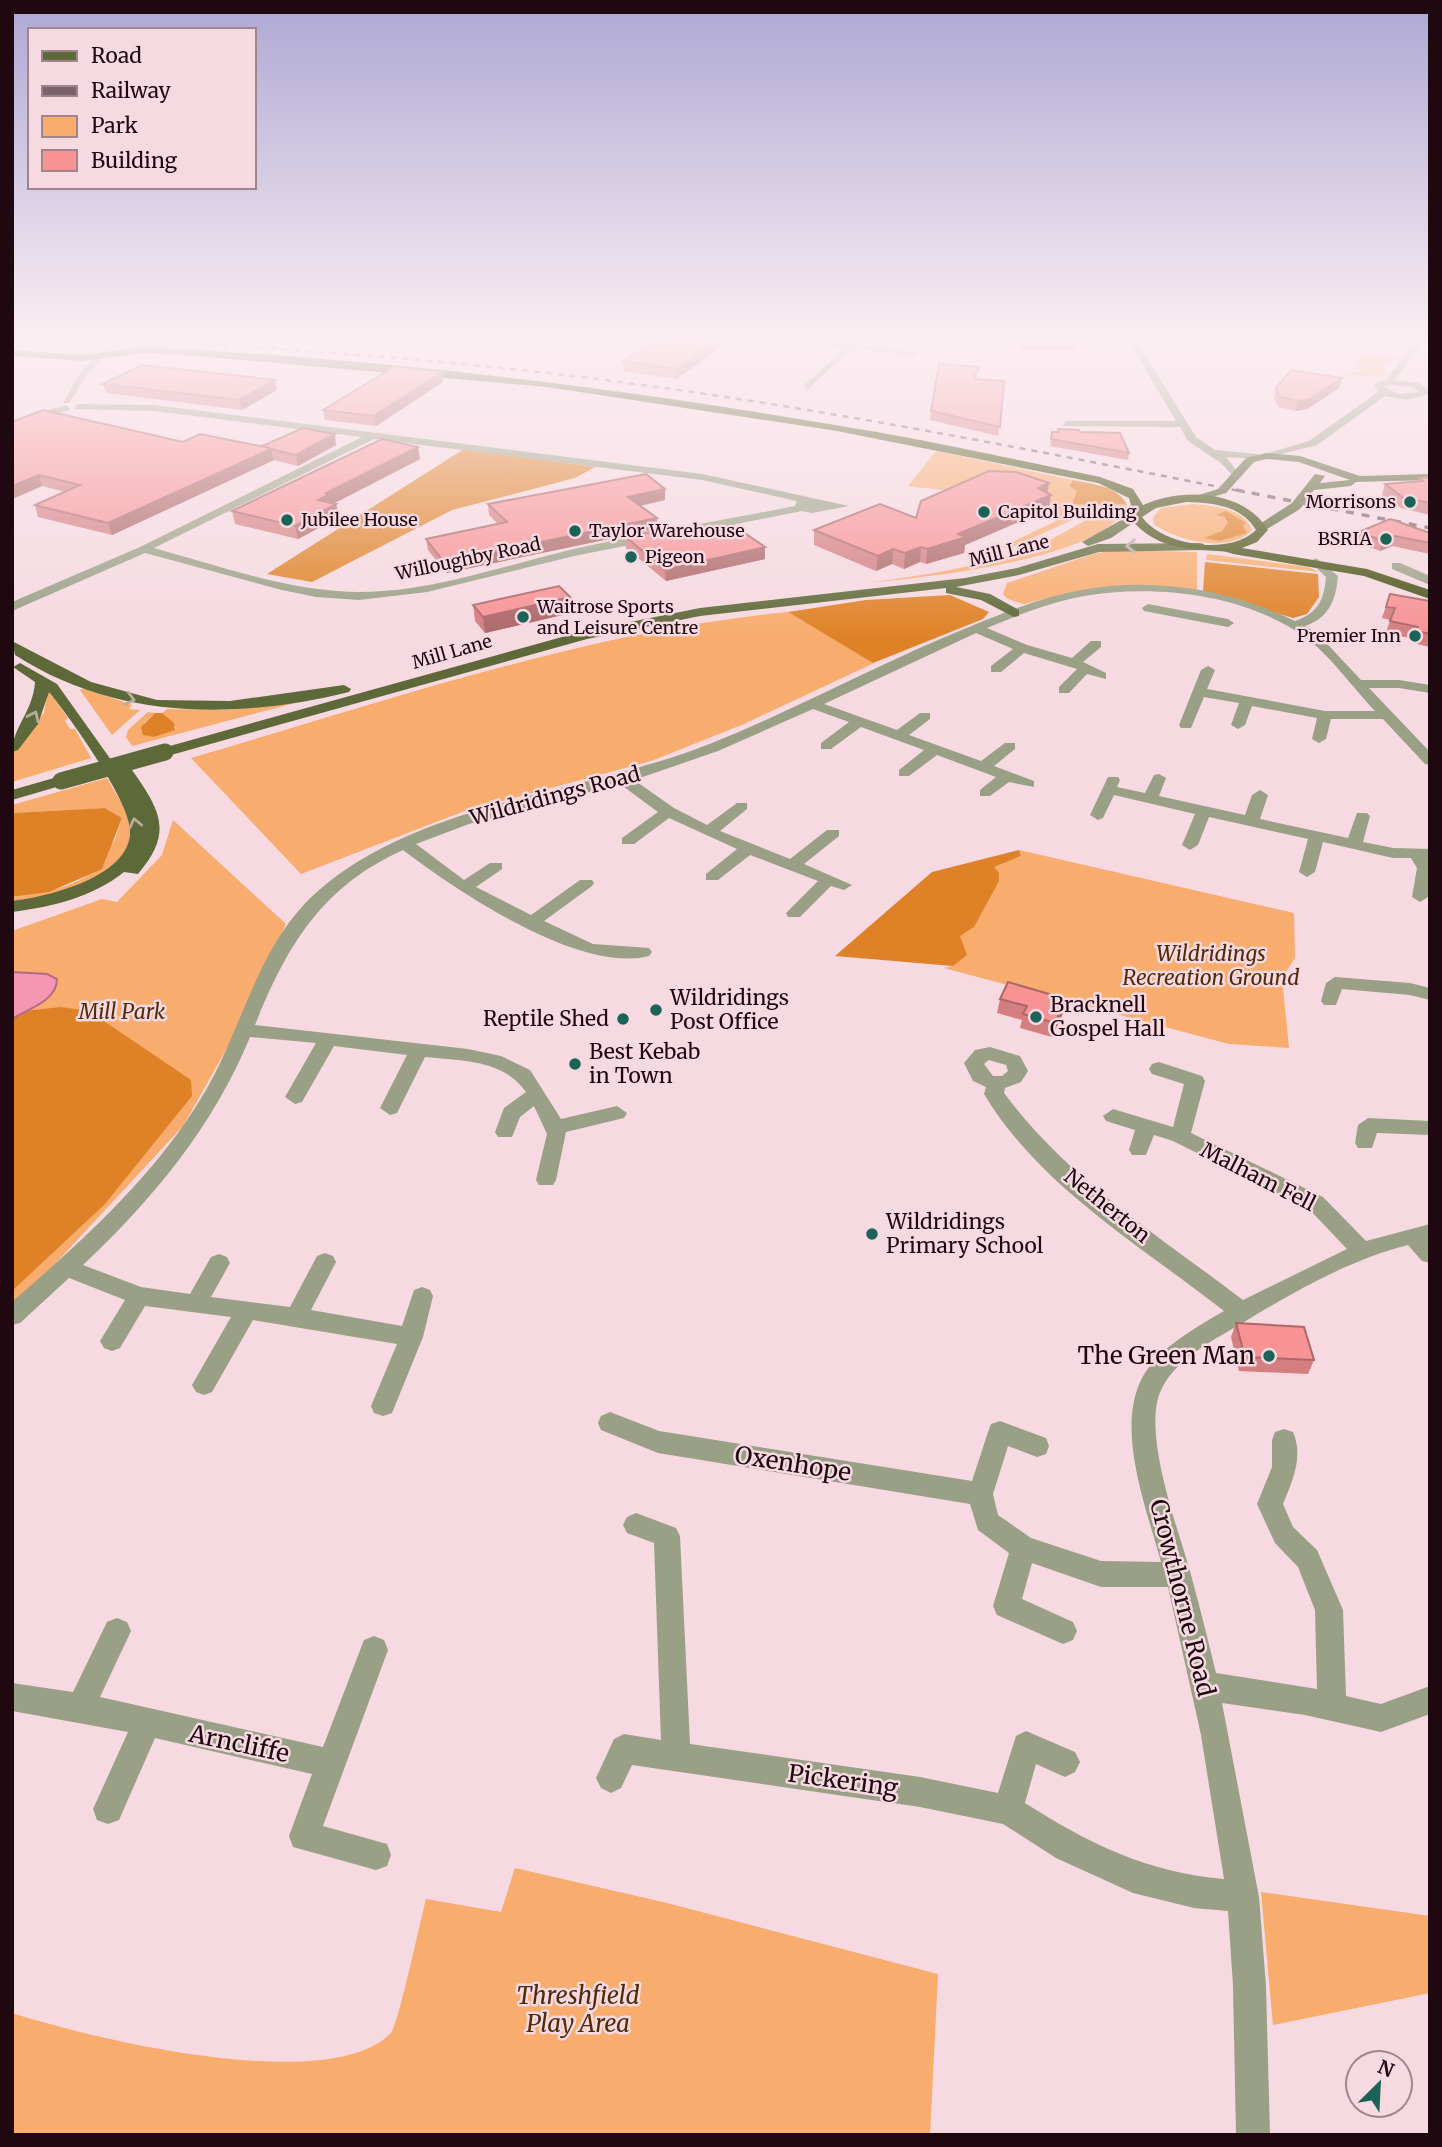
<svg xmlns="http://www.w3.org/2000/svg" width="1442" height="2147" font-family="Merriweather,serif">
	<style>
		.green { fill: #f8ac6d }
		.forest { fill: #df8227 }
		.water { fill: #f696b5; stroke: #b66b84; stroke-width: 2 }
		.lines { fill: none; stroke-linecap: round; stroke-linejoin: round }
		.minor { fill: #99a086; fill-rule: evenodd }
		.major { fill: #5e6939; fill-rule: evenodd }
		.highway { fill: #4a5519; fill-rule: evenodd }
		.rail-far1 { stroke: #7c626a; stroke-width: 2.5; stroke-dasharray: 6 6; stroke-linecap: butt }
		.rail { stroke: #7c626a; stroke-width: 3.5; stroke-dasharray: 8 8; stroke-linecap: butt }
		.major-bridge { stroke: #5e6939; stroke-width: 17 }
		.wall { fill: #d47e80 }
		.shaded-wall { fill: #ad6768 }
		.building { fill: #f79395; stroke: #ad6768; stroke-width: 2 }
		.oneway { stroke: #b9ac9e }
		.poi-dot { fill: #1c6357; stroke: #f6d9e1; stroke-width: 2.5 }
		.labels { text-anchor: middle; stroke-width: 5; stroke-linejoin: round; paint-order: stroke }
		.far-poi-label { font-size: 18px; fill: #1f0810; stroke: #f6d9e1; text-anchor: start }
		.far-street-label { font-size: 18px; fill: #1f0810; stroke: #f6d9e1 }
		.street-label { font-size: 21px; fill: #1f0810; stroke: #f6d9e1 }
		.park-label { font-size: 21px; font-style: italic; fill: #502b07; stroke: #f6d9e1 }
		.poi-label { font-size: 21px; fill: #1f0810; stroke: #f6d9e1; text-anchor: start }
		.near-poi-label { font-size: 24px; fill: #1f0810; stroke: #f6d9e1; text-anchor: end }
		.near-street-label { font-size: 24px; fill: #1f0810; stroke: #f6d9e1 }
		.near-park-label { font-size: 24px; font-style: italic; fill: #502b07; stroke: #f6d9e1 }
	</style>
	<rect width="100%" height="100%" fill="#f6d9e1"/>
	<g class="green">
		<path d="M1379,354L1398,359L1382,364L1386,369L1381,376L1345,375L1365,369L1357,364L1356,359Z"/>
		<path d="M936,451L1073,480L1069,485L1098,502L1072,520L1008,549L1002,547L1056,521L1043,516L1053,510L1050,503L908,486Z"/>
		<path d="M1106,501L1127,505C1106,560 924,577 870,583C927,574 985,567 1039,545C1055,539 1099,510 1110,511L1113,507L1093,506Z"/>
		<path d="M1193,504C1214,506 1244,508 1252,530C1231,554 1176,541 1154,524L1153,518L1161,508Z"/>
		<path d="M1115,550L1197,552V591L1155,587L1056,596L1024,604L1008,599L1003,594L1007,583L1093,554Z"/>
		<path d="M1207,554L1308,567L1319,572L1206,560Z"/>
		<path d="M788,612L874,663L744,724L651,761L462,812L301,874L191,758C387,701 584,632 788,612Z"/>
		<path d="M85,688L132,705L129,709L140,710L112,735L80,690Z"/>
		<path d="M48,690L68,718L65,721L70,729H75L91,758L12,782V751L44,713Z"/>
		<path d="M314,698L132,746L126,737L128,730L148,712L155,713L144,723L154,737L177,728L160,715L167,709L231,710Z"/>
		<path d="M107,778L132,821L127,854L90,884L12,905V897C46,893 82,886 106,861L105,855L115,839L122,818L105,808L12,813V805Z"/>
		<path d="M173,820L286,924L235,1034L183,1126L54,1265L12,1303V931L102,899L117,902L162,855Z"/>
		<path d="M1019,850L1294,913L1295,958L1282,978L1289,1048L1229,1044L944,968L953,966L960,936L993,867L1021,856Z"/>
		<path d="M515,1868L667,1903L938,1974L930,2135H12V2013C90,2038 329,2097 391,2033C398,2026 421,1918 426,1899L501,1912Z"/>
		<path d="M1261,1892L1430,1916V1993L1273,2025Z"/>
	</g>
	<g class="forest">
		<path d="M464,449L595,467L575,478L452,510L312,582L267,574Z"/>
		<path d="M1073,480C1091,484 1119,486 1127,505C1107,501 1092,506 1072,504L1077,491L1069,486Z"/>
		<path d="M1226,511L1246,523L1243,526L1247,533L1220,541L1204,538L1222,531L1228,523L1225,517L1216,515Z"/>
		<path d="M1205,562L1318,574L1319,597L1307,614L1293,618L1203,591Z"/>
		<path d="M950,595L989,612L983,619L873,663L788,612L866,600Z"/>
		<path d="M155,713H162L174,723L175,730L154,737L143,735L141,727Z"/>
		<path d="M105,808L122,818L102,869L49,892L12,897V813Z"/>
		<path d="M1019,850L1021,856L994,867L999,873V881L974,927L960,936L967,955L953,966L835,956L932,872Z"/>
		<path d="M61,1007L89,1011L191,1080L192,1096L105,1204L12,1291V1019L25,1011Z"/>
	</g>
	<path class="water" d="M12,972L47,974L57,979C57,1001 28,1009 12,1019Z"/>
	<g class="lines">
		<g class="minor">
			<path d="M689,337H757L730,344Z"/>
			<path d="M772,337H799L918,353L914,356L853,348L807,390L804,385L845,348Z"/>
			<path d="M1126,337H1134L1196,437L1215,450L1257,454L1262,457L1261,459L1226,457L1241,476L1236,479L1221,463L1188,441L1180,427L1063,426L1066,421H1176Z"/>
			<path d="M1385,337L1430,339V343H1422L1395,380L1419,383L1429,390V394L1407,400L1385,396L1317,445L1265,458V454L1309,441L1378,392L1374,384L1387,379L1414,342ZM1387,385L1414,387L1419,392L1400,394L1383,387Z"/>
			<path d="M99,354L106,356L88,373L69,403H63L82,370Z"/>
			<path d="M77,404L154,405L702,474L849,506L812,513L802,511L574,556L427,592L359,600L316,597L282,590L145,553L12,611V602L140,547L362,437L154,411L74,409ZM374,439L702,480L797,501L795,506C720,521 645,533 570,550C502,566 428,593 357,592C288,591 220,566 154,548Z"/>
			<path d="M67,405L70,410L12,426V420Z"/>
			<path d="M1316,558L1338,576C1336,600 1329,618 1305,626L1316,632L1361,680H1399L1430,685V693L1399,688H1369L1430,752V765L1425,764L1383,719H1331L1326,739L1319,743L1312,739L1317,718L1252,706L1245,725L1238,729L1231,725L1239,703L1204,697L1191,728H1181L1179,725L1201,670L1208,666L1215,670L1207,689L1325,711H1375C1354,689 1329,654 1305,637C1245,594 1155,584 1084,596C1051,602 1018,615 987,628L1027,645L1072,658L1091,641H1101V647L1083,662L1106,673V679L1087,674L1069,693H1059V687L1077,669L1024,653L1001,672H991V666L1013,649L976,633L824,704L897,730L920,713H930V719L909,735L981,761L1005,743H1015V749L994,766L1034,781V787L1009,782L990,796H980V790L996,777L937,755L909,776H899V770L924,750L861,727L831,749H821V743L849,722L813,709L718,751L634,780L674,808L707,825L737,803H747V809L720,831L790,859L827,830H839V836L804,864L852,885L844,890L831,886L800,917H788L786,913L818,881L750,855L718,880H706V874L737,849L669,818L634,844H622V838L658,812L620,784L469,824L416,844L464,880L490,863H502V869L476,887L531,915L580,880H592L594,883L592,886L544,921L593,944L649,948L652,952L649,956C579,974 457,891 403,850C321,887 287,946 255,1025L468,1049L501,1056L530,1070L561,1119L617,1106L627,1113L624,1118L566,1132L556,1180L553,1185H539L536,1180L547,1134L534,1106L520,1117L512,1137H498L495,1132L504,1108L526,1092C503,1059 461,1061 425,1057L397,1113L390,1115L380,1108L407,1055L334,1046L302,1102L295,1104L285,1097L316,1043L250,1037C213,1127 153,1199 83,1265L141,1287L190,1294L211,1257L219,1254L227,1257L230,1263L211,1297L290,1307L317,1256L325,1253L333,1256L336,1262L311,1310L402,1326L414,1290L422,1287L430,1290L433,1296L423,1337L392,1413L383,1416L374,1413L371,1406L397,1344L253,1320L212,1392L204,1395L196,1392L192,1385L231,1317L145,1306L120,1348L112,1351L104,1348L100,1341L125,1300L69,1278L20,1323L12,1325V1302C83,1240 154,1177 203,1095C243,1029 257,944 318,891C423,800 585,794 712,743C799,708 882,662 969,627C1005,612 1043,597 1081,590C1152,577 1230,589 1295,621C1318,613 1324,600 1326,577L1310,562Z"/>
			<path d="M1392,563H1400L1430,576V585L1392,569Z"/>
			<path d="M1148,604L1228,619L1234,623L1228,627L1144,611L1142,608Z"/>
			<path d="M1159,774L1166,778L1159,796L1245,815L1252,795L1260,790L1268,795L1260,819L1348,838L1357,813H1367L1370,816L1363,842L1393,848L1430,849L1428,897L1420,902L1412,897L1417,868L1411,858H1393L1323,842L1315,872L1307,877L1299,872L1308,839L1209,817L1198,845L1190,850L1182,845L1195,814L1114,795L1103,818L1098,820L1090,815L1108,777H1118L1120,780L1117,787L1145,793L1154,775Z"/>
			<path d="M1335,977L1410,983L1430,988V1000L1410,995L1342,989L1336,1005H1324L1321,1001L1326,983Z"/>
			<path d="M990,1047L1020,1056L1028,1071L1021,1082L1005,1088L1004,1093C1068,1179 1159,1236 1243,1300L1347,1249L1309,1209L1173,1141L1154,1135L1146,1155H1132L1129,1150L1135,1130L1106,1121L1103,1116L1113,1109L1173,1127L1184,1084L1152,1074L1149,1069L1152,1064L1159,1062L1202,1076L1205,1081L1191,1133L1323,1197L1366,1241L1430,1224V1263L1422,1261L1408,1245C1352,1259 1297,1290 1249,1319C1220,1337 1178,1356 1162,1388C1140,1430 1179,1530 1191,1575C1200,1608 1208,1640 1216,1673L1317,1689L1315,1610L1298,1567L1275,1543L1257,1504L1272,1467V1440L1275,1432L1284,1429L1293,1432C1304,1457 1292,1481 1283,1504L1293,1527L1317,1550L1343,1610L1346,1696L1381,1704L1430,1686V1714L1381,1732L1305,1715L1222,1703L1259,1897L1266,1986L1270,2135H1236L1233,1986L1228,1911L1194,1908L1133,1893L1056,1858L1003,1824L920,1807L632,1765L621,1788L611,1793L601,1788L596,1778L614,1739L624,1734L661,1740L654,1543L627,1533L623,1525L627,1517L636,1513L676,1528L680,1536L690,1744L920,1777L998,1793L1016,1736L1026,1731L1075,1752L1080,1762L1075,1772L1065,1777L1036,1764L1025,1803C1090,1844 1146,1872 1224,1879L1201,1735L1168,1587H1101L1032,1563L1022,1599L1073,1622L1077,1631L1073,1640L1063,1644L997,1615L993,1606L1009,1553L978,1530L970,1504L658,1453L601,1430L598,1423L601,1416L610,1412L659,1431L972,1481L988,1432L991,1424L1000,1421L1046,1438L1049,1446L1046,1454L1037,1457L1008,1446L993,1494L998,1515L1031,1538L1101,1561L1161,1562C1146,1505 1107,1412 1154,1361C1173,1340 1200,1325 1224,1311C1141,1246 1039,1186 984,1094L986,1087L973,1081L964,1063L975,1050ZM989,1060L1006,1065L1008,1071L1002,1076H993L984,1064Z"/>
			<path d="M1368,1118L1430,1121V1135L1377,1133L1372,1148H1358L1355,1143L1358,1125Z"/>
			<path d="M117,1618L127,1622L131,1631L100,1697L323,1747L364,1640L374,1636L384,1640L388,1650L323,1826L387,1844L391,1855L387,1866L376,1870L293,1847L289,1836L312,1774L155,1738L119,1820L108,1824L97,1820L93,1809L128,1732L12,1711V1683L73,1692L107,1622Z"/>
		</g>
		<g class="major">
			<path d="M1266,453L1300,456L1360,476L1430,474V480L1356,482L1351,486L1314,490L1300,509L1262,532L1258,531V525L1292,503L1315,474L1325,476L1320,483L1350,480L1299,462L1266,459L1254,462L1226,493L1195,502L1189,498L1218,489L1246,458Z"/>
			<path d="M1132,514L1142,517L1111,538L1088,546L1082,542Z"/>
			<path d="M1200,543L1204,544V550L1099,552L1019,575L956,587L990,594L1019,610V616L1014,617L981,600L946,593V588L700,616L587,639L171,755H159L157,752L159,749L580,632L700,608L965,578L1017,568L1098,544Z"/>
			<path d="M12,641L91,682L157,700L230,701L344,685L351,689L349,692C235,720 116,720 15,655Z"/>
			<path d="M20,663L57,684L119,771L132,770C160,810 174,832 138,874L124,872C93,897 52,907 12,912V901C47,897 130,877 130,832C131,802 69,716 49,692L38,724L18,750L12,752C12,728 33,712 35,682L13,667Z"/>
			<path d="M61,776L67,778V784L12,800V790Z"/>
		</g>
		<path class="highway" d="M142,347C375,358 606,386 835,425C924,439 1012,459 1100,477L1133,489L1143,505C1183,487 1244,490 1268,530L1257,542L1242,548L1367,569L1430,590V599L1364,576L1233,554C1223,550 1212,551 1200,550C1172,548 1146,540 1130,517L1132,509L1129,498L1098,483L837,431L547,387L185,355L142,353L81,361L12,356V350L81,355ZM1186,502C1213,503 1241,505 1256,530C1230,556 1163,546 1142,517L1156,508Z"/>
		<path class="rail-far1" d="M67,337C230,345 393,355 556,374C787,401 1016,447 1245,492"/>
		<path class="rail" d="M1236,490L1430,528"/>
		<path class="major-bridge" d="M61,781L165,752"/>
	</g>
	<g class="wall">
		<path d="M720,337V348L676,379L624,371L623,361Z"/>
		<path d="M871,337H943L938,345L871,339Z"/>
		<path d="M1016,337H1077L1078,338L1076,350H1020Z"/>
		<path d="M978,376L976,379L1004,381L998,436L930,420L931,411Z"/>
		<path d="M1342,378L1339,388L1307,409L1296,411L1278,407L1274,398L1276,388Z"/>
		<path d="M443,382L376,426L325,420L323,410Z"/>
		<path d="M103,384L277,390L242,410L106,393Z"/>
		<path d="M12,422L183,442L262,447L336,445L298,466L274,460L112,535L38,517L35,505L65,492L42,486L12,499Z"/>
		<path d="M1058,429L1080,432L1129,453L1128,460L1050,446L1052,432H1058Z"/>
		<path d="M420,459L334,503L336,504L339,517L298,539L235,524L232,511Z"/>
		<path d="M1430,477V515L1401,508L1382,495L1385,484L1418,481L1419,478Z"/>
		<path d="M1047,493L1049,509L965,545L964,553L926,564L920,562L904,569L892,564L876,571L814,545V530L916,518Z"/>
		<path d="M665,500L640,506L657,529L446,573L428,550L426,539L498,524L489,515L488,504Z"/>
		<path d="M1359,532L1430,533V554L1392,546L1380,551L1356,542Z"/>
		<path d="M681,536L765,559L666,581L626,548V537Z"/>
		<path d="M1390,594L1430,601V647L1413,643L1414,639L1386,633L1390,620L1382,618Z"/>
		<path d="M473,605L571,613L485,633L475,621Z"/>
		<path d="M1000,999H1066L1063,1013L1052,1037L1020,1028L1022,1020L997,1013Z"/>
		<path d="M1236,1323L1314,1360L1308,1374L1239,1371L1231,1337Z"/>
	</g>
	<g class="shaded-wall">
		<path d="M717,337H720V348L676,379V369Z"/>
		<path d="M939,337H943L938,345Z"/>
		<path d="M442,372L443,382L376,426L374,416Z"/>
		<path d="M1342,378L1339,388L1307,409L1296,411L1298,401Z"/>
		<path d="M275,380L277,390L242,410L239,400Z"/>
		<path d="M335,434L336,445L298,466L296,455Z"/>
		<path d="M418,447L420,459L331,505L336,504L339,517L298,539L295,526L318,500L326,493Z"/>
		<path d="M271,449L274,460L112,535L108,523Z"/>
		<path d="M39,475L42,486L12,499V486Z"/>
		<path d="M1049,483L1047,497L1051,495L1049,509L965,545L964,553L926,564L927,549L958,534L1038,488Z"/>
		<path d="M665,489V500L629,508L628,497Z"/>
		<path d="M657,518V529L446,573L444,562Z"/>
		<path d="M1395,536L1392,546L1380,551L1383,541Z"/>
		<path d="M765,547V559L666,581L665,570Z"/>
		<path d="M921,547L920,562L904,569L905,553Z"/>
		<path d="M893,549L892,564L876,571L878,556Z"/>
		<path d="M570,597L571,613L485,633L483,617Z"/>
		<path d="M1066,999L1063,1013L1052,1037L1055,1023Z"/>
	</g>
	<g class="building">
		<path d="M662,337H717L715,338L720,339L676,369L623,361Z"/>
		<path d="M1022,337H1077L1078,338Z"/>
		<path d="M939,364L979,367L974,379L1004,381L1000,427L931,411Z"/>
		<path d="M142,365L275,380L239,400L103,384Z"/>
		<path d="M394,367L442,372L374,416L323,410Z"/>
		<path d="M1291,370L1342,378L1309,399L1298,401L1280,397L1276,388Z"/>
		<path d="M43,410L183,442L200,434L270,448L262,446L303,428L335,434L296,455L271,449L108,523L35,505L80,485L39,475L12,486V422Z"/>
		<path d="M1058,429L1079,430L1080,432L1120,433L1129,453L1051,439L1052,432H1059Z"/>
		<path d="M382,439L418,447L326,493L329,494L318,500L336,504L295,526L232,511Z"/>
		<path d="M989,471L1016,472L1049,483L1038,488L1051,495L958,534L966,537L927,549L921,547L905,553L893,549L878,556L814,530L880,504L916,518L921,501Z"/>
		<path d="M646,474L665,489L628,497L657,518L444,562L426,539L507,522L488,504Z"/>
		<path d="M1430,477V503L1404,498L1385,484L1423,481L1419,478Z"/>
		<path d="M1390,519L1430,533V543L1395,536L1383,541L1359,532Z"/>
		<path d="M733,525L765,547L665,570L626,537L671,528L681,536Z"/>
		<path d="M559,586L570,597L483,617L473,605Z"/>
		<path d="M1390,594L1430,601V634L1417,631L1418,627L1390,621L1395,608L1386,607Z"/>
		<path d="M1008,982L1066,999L1055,1023L1023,1014L1027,1006L1000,999Z"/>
		<path d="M1236,1323L1304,1327L1314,1360L1245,1357Z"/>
	</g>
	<defs><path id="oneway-chevron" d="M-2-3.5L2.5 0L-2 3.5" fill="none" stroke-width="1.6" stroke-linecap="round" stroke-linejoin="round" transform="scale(1.75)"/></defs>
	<g class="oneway">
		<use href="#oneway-chevron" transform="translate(1131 546) rotate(179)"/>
		<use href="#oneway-chevron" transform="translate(130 699) rotate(15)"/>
		<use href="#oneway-chevron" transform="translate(34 716) rotate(-65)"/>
		<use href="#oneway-chevron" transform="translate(135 823) rotate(-103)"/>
	</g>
	<linearGradient id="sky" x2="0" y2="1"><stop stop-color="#ada8d4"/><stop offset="0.53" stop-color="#fbeef2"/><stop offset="1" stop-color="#fbeef2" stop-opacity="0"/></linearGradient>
	<rect width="1442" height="638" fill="url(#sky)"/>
	<g class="poi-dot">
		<circle cx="1410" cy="502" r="7"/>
		<circle cx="984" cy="512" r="7"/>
		<circle cx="287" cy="520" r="7"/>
		<circle cx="575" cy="531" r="7"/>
		<circle cx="1386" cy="539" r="7"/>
		<circle cx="631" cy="557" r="7"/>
		<circle cx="523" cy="617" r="7"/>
		<circle cx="1415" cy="636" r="7"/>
		<circle cx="656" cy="1010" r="7"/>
		<circle cx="1036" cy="1017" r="7"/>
		<circle cx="623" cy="1019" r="7"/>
		<circle cx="575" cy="1064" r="7"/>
		<circle cx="872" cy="1234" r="7"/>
		<circle cx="1269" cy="1356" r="7"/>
	</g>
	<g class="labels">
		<g class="far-poi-label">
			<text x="1396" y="508" text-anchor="end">Morrisons</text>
			<text x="998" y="518">Capitol Building</text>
			<text x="301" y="526">Jubilee House</text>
			<text x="589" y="537">Taylor Warehouse</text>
			<text x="1372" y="545" text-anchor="end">BSRIA</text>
			<text x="645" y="563">Pigeon</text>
			<text x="537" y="613">Waitrose Sports<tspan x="537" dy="21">and Leisure Centre</tspan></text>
			<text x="1401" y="642" text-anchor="end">Premier Inn</text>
		</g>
		<g class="far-street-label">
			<text transform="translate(1009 551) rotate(-14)" y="6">Mill Lane</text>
			<text transform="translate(468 559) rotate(-12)" y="6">Willoughby Road</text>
			<text transform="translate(452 652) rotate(-16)" y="6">Mill Lane</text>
		</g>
		<g class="street-label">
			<text transform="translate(555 796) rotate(-15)" y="7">Wildridings Road</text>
			<text transform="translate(1258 1177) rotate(27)" y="7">Malham Fell</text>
			<text transform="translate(1107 1206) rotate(39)" y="7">Netherton</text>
		</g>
		<g class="park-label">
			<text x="1211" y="961">Wildridings<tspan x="1211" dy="24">Recreation Ground</tspan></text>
			<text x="122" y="1019">Mill Park</text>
		</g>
		<g class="poi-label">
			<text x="670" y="1005">Wildridings<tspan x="670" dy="24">Post Office</tspan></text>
			<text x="1050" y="1012">Bracknell<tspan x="1050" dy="24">Gospel Hall</tspan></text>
			<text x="609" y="1026" text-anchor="end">Reptile Shed</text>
			<text x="589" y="1059">Best Kebab<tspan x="589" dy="24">in Town</tspan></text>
			<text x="886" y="1229">Wildridings<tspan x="886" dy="24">Primary School</tspan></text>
		</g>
		<g class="near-poi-label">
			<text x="1255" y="1364">The Green Man</text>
		</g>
		<g class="near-street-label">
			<text transform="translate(793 1464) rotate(9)" y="8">Oxenhope</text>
			<text transform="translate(1182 1598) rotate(76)" y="8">Crowthorne Road</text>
			<text transform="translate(239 1744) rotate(12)" y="8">Arncliffe</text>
			<text transform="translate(843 1781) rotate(8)" y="8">Pickering</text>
		</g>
		<g class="near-park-label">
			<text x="578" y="2004">Threshfield<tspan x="578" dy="28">Play Area</tspan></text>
		</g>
	</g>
	<rect width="1442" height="2147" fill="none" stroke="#1f0810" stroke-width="28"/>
	<rect x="28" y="28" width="228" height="161" fill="#f6d9e1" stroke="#a0858d" stroke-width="2"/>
	<rect x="42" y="51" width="35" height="10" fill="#5e6939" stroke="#a0858d" stroke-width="2"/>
	<text x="91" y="63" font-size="21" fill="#1f0810">Road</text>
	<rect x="42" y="86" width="35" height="10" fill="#7c626a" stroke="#a0858d" stroke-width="2"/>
	<text x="91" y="98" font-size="21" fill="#1f0810">Railway</text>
	<rect x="42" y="116" width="35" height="21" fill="#f8ac6d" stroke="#a0858d" stroke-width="2"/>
	<text x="91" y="133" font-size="21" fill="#1f0810">Park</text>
	<rect x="42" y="150" width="35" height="21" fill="#f79395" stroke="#a0858d" stroke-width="2"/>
	<text x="91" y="168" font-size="21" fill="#1f0810">Building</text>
	<g transform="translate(1379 2084) rotate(24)"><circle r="33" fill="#f6d9e1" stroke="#a0858d" stroke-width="2"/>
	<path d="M0-5L12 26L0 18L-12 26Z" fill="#1c6357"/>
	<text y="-10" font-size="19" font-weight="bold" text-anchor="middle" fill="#1f0810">N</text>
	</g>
</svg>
